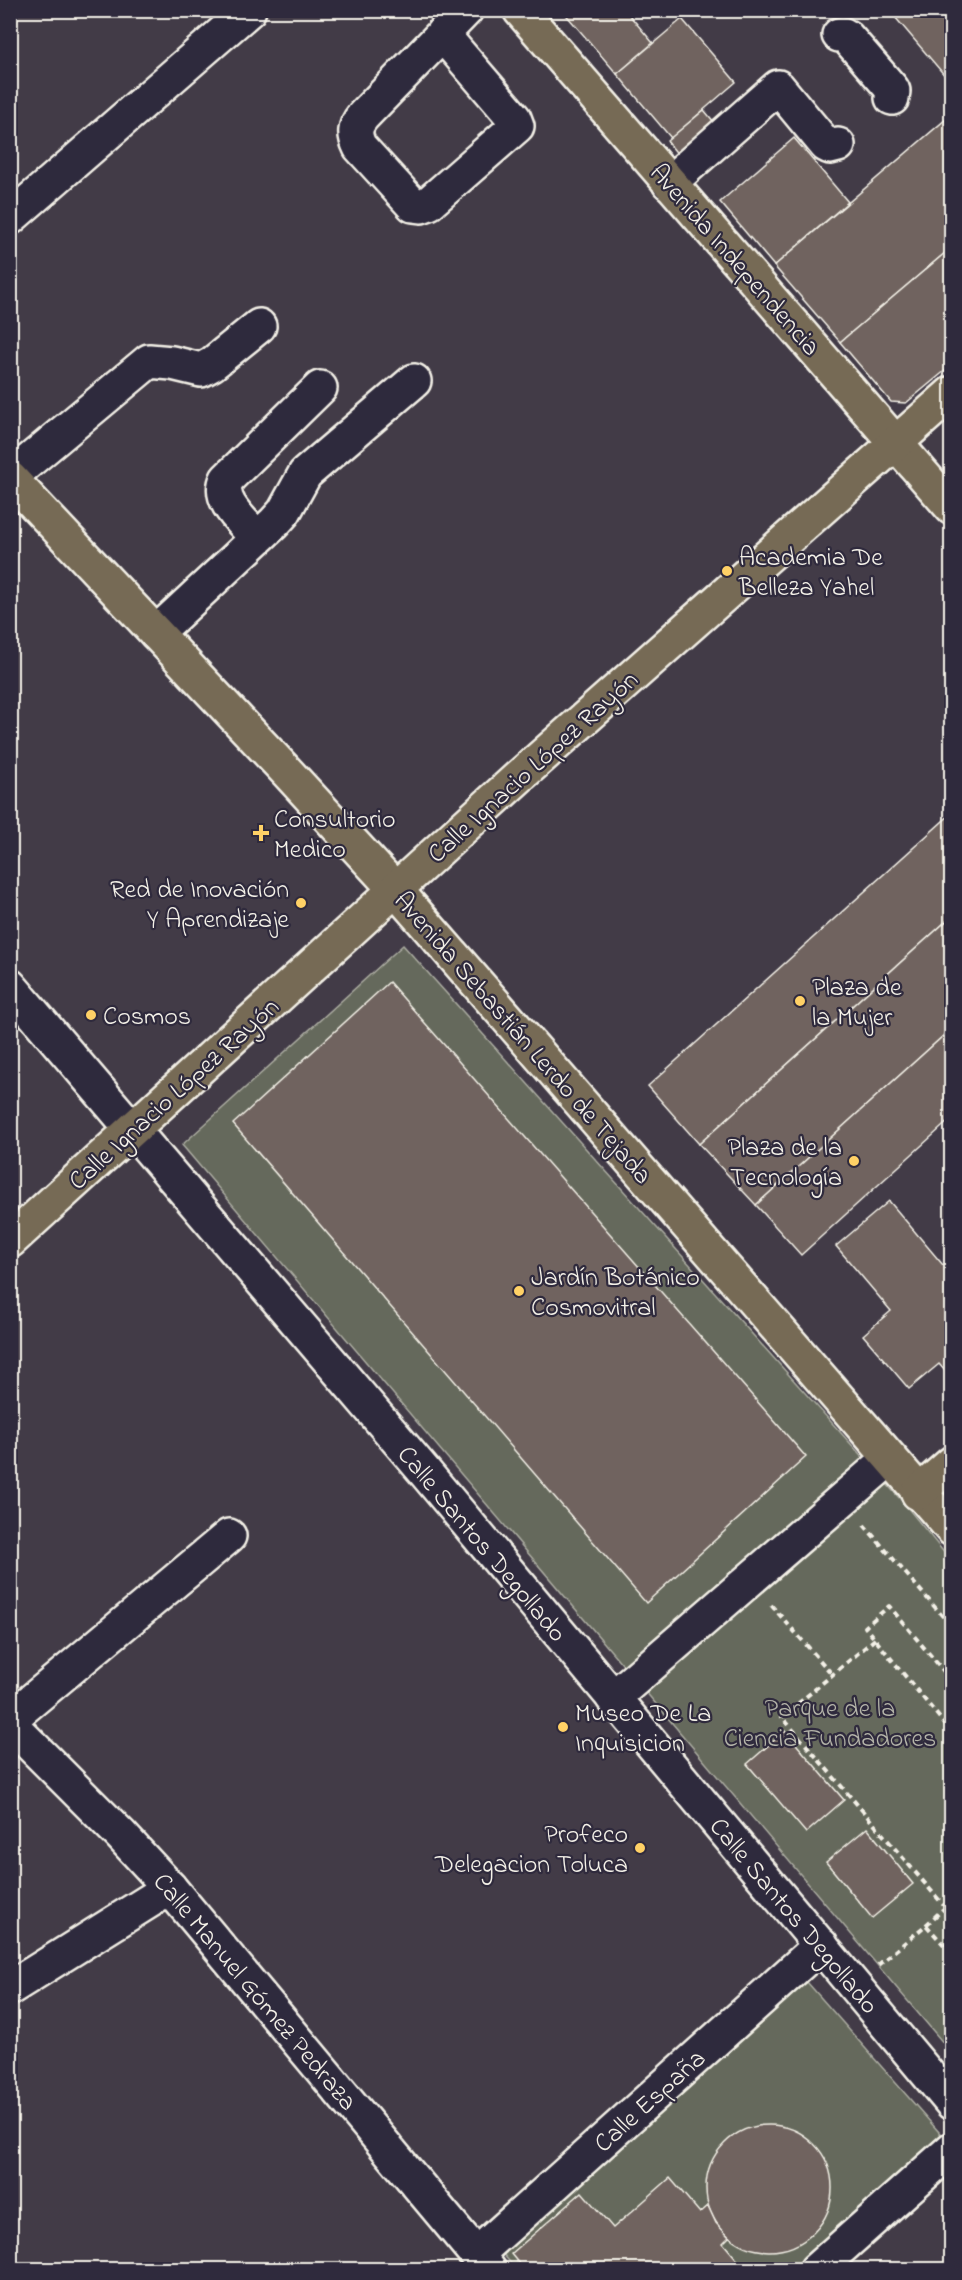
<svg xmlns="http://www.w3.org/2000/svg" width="962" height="2280" font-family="'Indie Flower',sans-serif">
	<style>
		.green { fill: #65695b; stroke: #acada2; stroke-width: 1.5 }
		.building { fill: #70645f; stroke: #f4f1e8; stroke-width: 1.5 }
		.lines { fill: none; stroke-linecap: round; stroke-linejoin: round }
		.minor-casing { stroke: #f4f1e8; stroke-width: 38 }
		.major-casing { stroke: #f4f1e8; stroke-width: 38 }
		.path { stroke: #f4f1e8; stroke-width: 4; stroke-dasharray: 6 4.5; stroke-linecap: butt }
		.minor { stroke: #2f2a3d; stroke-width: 33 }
		.major { stroke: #766a55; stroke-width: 33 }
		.path-bridge { stroke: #f4f1e8; stroke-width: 4; stroke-dasharray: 6 4.5; stroke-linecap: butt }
		.poi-dot { fill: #ffd166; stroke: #2f2a3d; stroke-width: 2 }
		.labels { text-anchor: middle; stroke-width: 4.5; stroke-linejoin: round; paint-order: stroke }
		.street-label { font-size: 26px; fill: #f4f1e8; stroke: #2f2a3d }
		.poi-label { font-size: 26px; fill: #f4f1e8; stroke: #2f2a3d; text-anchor: start }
		.park-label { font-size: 26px; fill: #b4b4a9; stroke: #2f2a3d }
	</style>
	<rect width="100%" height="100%" fill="#423b47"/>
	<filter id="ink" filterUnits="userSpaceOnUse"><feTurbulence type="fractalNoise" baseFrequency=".0167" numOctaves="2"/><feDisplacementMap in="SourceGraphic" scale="12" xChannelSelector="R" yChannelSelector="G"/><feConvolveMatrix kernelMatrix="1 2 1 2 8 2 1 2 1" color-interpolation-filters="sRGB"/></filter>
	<g filter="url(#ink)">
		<g class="green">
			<path d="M403,945L902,1501L951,1561V2052L182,1145Z"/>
			<path d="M807,1982L946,2140L800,2269H516L501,2252Z"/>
		</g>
		<g class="building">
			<path d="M562,10H625L653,43L617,74Z"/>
			<path d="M889,10H952V84Z"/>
			<path d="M682,19L736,82L671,138L617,74Z"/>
			<path d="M704,110L720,129L683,161L667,141Z"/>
			<path d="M952,114V247L840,342L774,266Z"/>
			<path d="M794,138L848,202L774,266L720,202Z"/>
			<path d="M952,247V365L906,403L891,402L840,342Z"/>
			<path d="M952,813V916L699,1144L648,1086Z"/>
			<path d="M952,916V1028L756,1205L699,1144Z"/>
			<path d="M389,982L806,1457L646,1603L233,1124Z"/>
			<path d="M952,1028V1118L801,1255L756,1205Z"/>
			<path d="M889,1201L943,1265L952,1259V1379L939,1364L909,1389L863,1335L891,1311L836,1246Z"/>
			<path d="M785,1731L844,1800L806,1833L747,1764Z"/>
			<path d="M867,1828L913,1884L872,1918L826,1862Z"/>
			<circle cx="769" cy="2188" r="63"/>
			<path d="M670,2178L700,2213L708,2206L716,2223L729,2237L723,2243L746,2270H524L511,2254L582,2192L613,2228Z"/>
		</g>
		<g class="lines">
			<defs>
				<g id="minor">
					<path d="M442,34L514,118L517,126L429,203L421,206L413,205L360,147C354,135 354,127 363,116L466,10"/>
					<path d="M839,35L842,34L847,37L892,89L893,91L892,98"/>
					<path d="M669,183L778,87L826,145L830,147L838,145"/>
					<path d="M10,218L249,10"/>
					<path d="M10,477L149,361L172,363L201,370L212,364L259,326"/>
					<path d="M257,538C244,522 216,501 227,479L320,388"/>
					<path d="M156,633L274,523L284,512L305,474L414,381"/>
					<path d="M10,986L424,1471L952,2103"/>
					<path d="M613,1698L889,1459"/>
					<path d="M10,1719L229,1536"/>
					<path d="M10,1724L121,1835L170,1888L489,2270"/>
					<path d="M10,1988L170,1888"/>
					<path d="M476,2255L821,1945"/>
					<path d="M816,2270L952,2149"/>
				</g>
				<g id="major">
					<path d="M520,10L952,508"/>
					<path d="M10,478L288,773L395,889L952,1529"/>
					<path d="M10,1241L521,775L952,393"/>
					<path d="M918,1493L952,1463"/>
				</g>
			</defs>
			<use href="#minor" class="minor-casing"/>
			<use href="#major" class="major-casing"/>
			<g class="path">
				<path d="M864,1525L952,1627"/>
				<path d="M771,1605L832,1674"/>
				<path d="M875,1639L782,1717L952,1915"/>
				<path d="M952,1681L889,1606L865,1627L952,1733"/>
				<path d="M878,1965L926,1925L952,1954"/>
			</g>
			<use href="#minor" class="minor"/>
			<use href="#major" class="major"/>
			<path class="path-bridge" d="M926,1925L952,1901"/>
		</g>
	</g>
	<g class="poi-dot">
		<circle cx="727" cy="571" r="6"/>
		<path d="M258 824h6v6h6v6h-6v6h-6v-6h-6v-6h6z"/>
		<circle cx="301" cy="903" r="6"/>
		<circle cx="800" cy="1001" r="6"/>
		<circle cx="91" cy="1015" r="6"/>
		<circle cx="854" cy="1161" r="6"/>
		<circle cx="519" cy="1291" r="6"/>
		<circle cx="563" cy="1727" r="6"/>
		<circle cx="640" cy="1848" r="6"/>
	</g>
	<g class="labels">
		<g class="street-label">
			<text transform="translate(736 259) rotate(49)" y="9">Avenida Independencia</text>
			<text transform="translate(532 766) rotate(-42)" y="9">Calle Ignacio López Rayón</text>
			<text transform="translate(524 1037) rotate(49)" y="9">Avenida Sebastián Lerdo de Tejada</text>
			<text transform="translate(173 1093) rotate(-42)" y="9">Calle Ignacio López Rayón</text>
			<text transform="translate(483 1543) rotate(50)" y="9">Calle Santos Degollado</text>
			<text transform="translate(795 1915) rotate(50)" y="9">Calle Santos Degollado</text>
			<text transform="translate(256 1991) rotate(50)" y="9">Calle Manuel Gómez Pedraza</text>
			<text transform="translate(649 2100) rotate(-42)" y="9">Calle España</text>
		</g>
		<g class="poi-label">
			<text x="739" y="565">Academia De<tspan x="739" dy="30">Belleza Yahel</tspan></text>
			<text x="274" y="827">Consultorio<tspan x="274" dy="30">Medico</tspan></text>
			<text x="289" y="897" text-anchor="end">Red de Inovación<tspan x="289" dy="30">Y Aprendizaje</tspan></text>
			<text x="812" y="995">Plaza de<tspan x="812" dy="30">la Mujer</tspan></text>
			<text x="103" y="1024">Cosmos</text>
			<text x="842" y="1155" text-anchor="end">Plaza de la<tspan x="842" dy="30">Tecnología</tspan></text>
			<text x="531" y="1285">Jardín Botánico<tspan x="531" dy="30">Cosmovitral</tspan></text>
			<text x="575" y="1721">Museo De La<tspan x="575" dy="30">Inquisicion</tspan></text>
			<text x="628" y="1842" text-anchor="end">Profeco<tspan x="628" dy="30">Delegacion Toluca</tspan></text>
		</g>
		<g class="park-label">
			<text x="830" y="1716">Parque de la<tspan x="830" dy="30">Ciencia Fundadores</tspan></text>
		</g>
	</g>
	<rect width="962" height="2280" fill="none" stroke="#2f2a3d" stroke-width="36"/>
	<rect x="18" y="18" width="926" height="2244" fill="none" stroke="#f4f1e8" stroke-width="2" filter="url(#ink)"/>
</svg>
